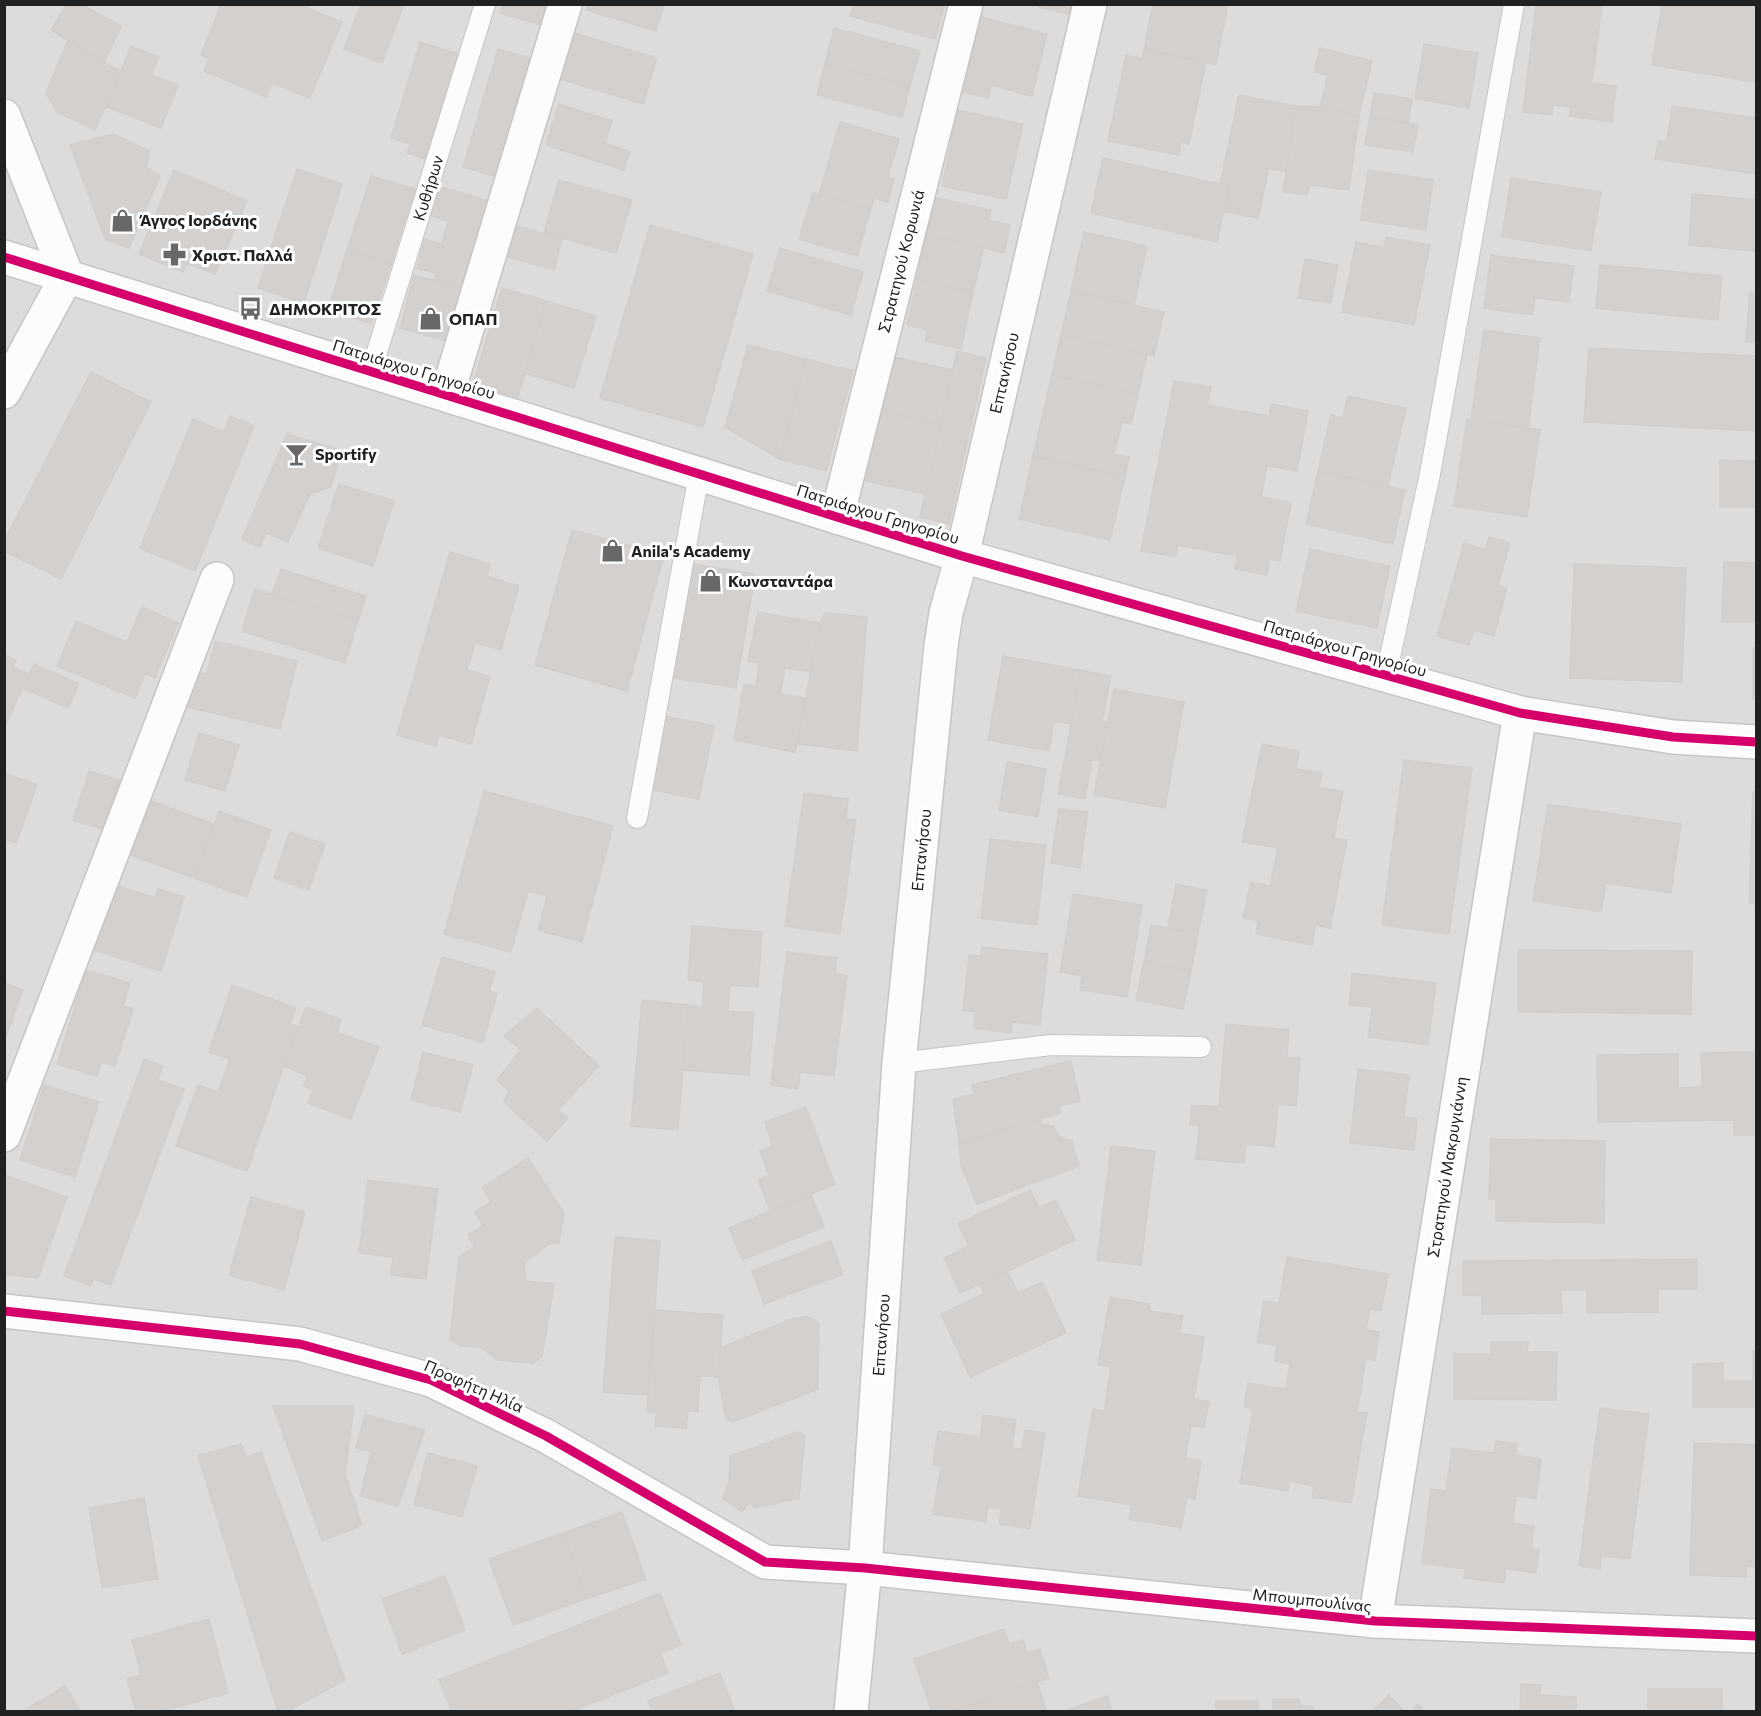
<svg xmlns="http://www.w3.org/2000/svg" width="1761" height="1716" font-family="Commissioner,sans-serif">
	<style>
		.residential { fill: #dedcdb }
		.building { fill: #d4d0ce; stroke: #d2cecb; stroke-width: 1.5 }
		.lines { fill: none; stroke-linecap: round; stroke-linejoin: round }
		.service-casing { stroke: #c6c5c4; stroke-width: 22 }
		.minor-casing { stroke: #c6c5c4; stroke-width: 36 }
		.tertiary-casing { stroke: #c6c5c4; stroke-width: 36 }
		.service { stroke: #fdfcfc; stroke-width: 20 }
		.minor { stroke: #fdfcfc; stroke-width: 33 }
		.tertiary { stroke: #fdfcfc; stroke-width: 33 }
		.cycleway-casing { stroke: #fff; stroke-width: 13 }
		.cycleway { stroke: #d6006c; stroke-width: 9 }
		.labels { text-anchor: middle; stroke-width: 6; stroke-linejoin: round; paint-order: stroke }
		.street-label { font-size: 16px; fill: #212121; stroke: #fff }
		.poi-label { font-size: 16px; font-weight: bold; fill: #212121; stroke: #fff; text-anchor: start }
	</style>
	<rect width="100%" height="100%" fill="#efece9"/>
	<rect class="residential" x="5" y="5" width="1751" height="1706"/>
	<g class="building">
		<path d="M67,4H81L121,26L104,63L51,30Z"/>
		<path d="M221,4H309L307,8L342,22L310,98L272,83L266,97L204,71L209,59L201,55Z"/>
		<path d="M361,4H404L382,63L344,49Z"/>
		<path d="M503,4H555L548,27L500,13Z"/>
		<path d="M589,4H664L656,31L587,10Z"/>
		<path d="M854,4H945L935,39L850,16Z"/>
		<path d="M1039,4H1071L1069,14L1039,7Z"/>
		<path d="M1153,4H1228L1216,64L1144,50Z"/>
		<path d="M1536,4H1602L1592,83L1616,86L1612,122L1569,116L1571,107L1553,105L1552,115L1523,112Z"/>
		<path d="M1662,4L1756,5V82L1652,65Z"/>
		<path d="M982,17L1047,34L1032,96L991,85L988,98L963,92Z"/>
		<path d="M834,28L920,51L910,86L825,64Z"/>
		<path d="M574,33L657,58L643,104L560,79Z"/>
		<path d="M68,40L104,63L121,71L95,130L57,112L46,93Z"/>
		<path d="M420,42L459,54L426,159L407,153L410,144L391,138Z"/>
		<path d="M1424,44L1478,53L1469,108L1415,99Z"/>
		<path d="M131,46L159,57L151,75L178,85L161,128L107,107Z"/>
		<path d="M1320,48L1372,61L1359,116L1320,107L1328,75L1314,72Z"/>
		<path d="M498,49L536,60L502,178L463,167Z"/>
		<path d="M1144,50L1206,62L1189,144L1181,142L1179,155L1108,141L1126,55L1142,58Z"/>
		<path d="M825,64L910,86L902,117L817,95Z"/>
		<path d="M1374,93L1412,99L1408,123L1370,117Z"/>
		<path d="M1239,95L1296,106L1286,172L1269,168L1258,218L1224,212L1229,186L1220,184Z"/>
		<path d="M559,104L612,121L605,143L630,152L624,170L546,145Z"/>
		<path d="M1296,106L1320,107L1359,116L1349,190L1309,185L1307,195L1283,192Z"/>
		<path d="M1672,106L1756,118V174L1655,159L1658,141H1667Z"/>
		<path d="M958,110L1023,124L1006,199L942,186Z"/>
		<path d="M1370,117L1418,125L1413,152L1365,145Z"/>
		<path d="M840,122L899,139L888,176L894,179L888,202L874,198L871,209L819,195Z"/>
		<path d="M113,134L150,151L146,167L160,176L129,248L105,239L70,145Z"/>
		<path d="M1103,158L1229,186L1217,242L1091,213Z"/>
		<path d="M297,169L342,184L304,303L258,288Z"/>
		<path d="M174,170L247,201L215,274L187,263L183,272L139,254Z"/>
		<path d="M1368,170L1433,180L1426,230L1361,220Z"/>
		<path d="M371,176L415,189L391,264L347,250Z"/>
		<path d="M1511,178L1601,192L1591,251L1502,237Z"/>
		<path d="M559,180L632,200L616,253L544,233Z"/>
		<path d="M437,186L493,202L469,290L434,280L436,273L417,268L424,239L442,244L448,221L429,215Z"/>
		<path d="M813,193L871,209L857,256L799,239Z"/>
		<path d="M1692,194L1756,200V251L1689,245Z"/>
		<path d="M936,198L991,210L989,220L1010,225L1004,253L927,235Z"/>
		<path d="M514,225L562,239L554,270L505,256Z"/>
		<path d="M650,225L753,254L703,427L600,398Z"/>
		<path d="M1084,232L1147,246L1134,305L1071,291Z"/>
		<path d="M927,235L984,248L973,292L917,280Z"/>
		<path d="M1386,237L1430,245L1414,325L1342,312L1356,242L1384,248Z"/>
		<path d="M780,248L863,272L851,315L767,291Z"/>
		<path d="M347,250L391,264L371,324L328,309Z"/>
		<path d="M1491,255L1574,266L1569,302L1535,298L1532,315L1484,308Z"/>
		<path d="M1305,259L1338,265L1331,303L1298,298Z"/>
		<path d="M1600,265L1722,276L1718,320L1596,308Z"/>
		<path d="M414,275L469,290L454,343L400,328Z"/>
		<path d="M917,280L973,292L961,349L925,341L928,330L907,325Z"/>
		<path d="M502,288L546,301L518,397L473,384Z"/>
		<path d="M1071,291L1164,312L1154,356L1061,335Z"/>
		<path d="M1750,292L1756,293V342H1746Z"/>
		<path d="M546,301L596,316L574,388L525,373Z"/>
		<path d="M1484,330L1540,338L1528,428L1471,420Z"/>
		<path d="M1061,335L1147,354L1138,394L1052,375Z"/>
		<path d="M748,345L806,359L780,459L725,427Z"/>
		<path d="M1589,348L1756,356V431L1584,422Z"/>
		<path d="M957,351L986,358L949,524L920,517Z"/>
		<path d="M894,357L953,370L941,424L881,411Z"/>
		<path d="M806,359L853,371L826,471L780,459Z"/>
		<path d="M91,372L151,402L61,579L4,551V542Z"/>
		<path d="M1052,375L1138,394L1131,424L1122,422L1114,454L1129,457L1125,477L1033,456Z"/>
		<path d="M1174,381L1211,387L1207,405L1269,416L1272,404L1308,411L1297,471L1267,466L1261,497L1291,503L1280,561L1270,559L1267,575L1235,569L1237,556L1178,545L1176,557L1141,551Z"/>
		<path d="M1348,396L1406,408L1388,486L1318,471L1331,415L1343,418Z"/>
		<path d="M881,411L941,424L926,494L866,481Z"/>
		<path d="M230,416L254,426L195,571L140,548L193,419L224,432Z"/>
		<path d="M1467,419L1540,430L1527,517L1454,506Z"/>
		<path d="M287,434L342,451L331,487L310,494L288,542L266,533L260,547L242,539Z"/>
		<path d="M1033,456L1125,477L1110,540L1019,519Z"/>
		<path d="M1720,460L1756,461V507H1720Z"/>
		<path d="M1318,471L1405,490L1393,544L1306,524Z"/>
		<path d="M339,484L394,501L373,566L318,548Z"/>
		<path d="M572,530L664,555L627,691L535,665Z"/>
		<path d="M1489,537L1510,543L1498,585L1507,588L1494,636L1474,630L1469,645L1437,636L1464,543L1485,550Z"/>
		<path d="M1310,549L1390,566L1377,628L1296,611Z"/>
		<path d="M450,552L490,564L487,576L519,586L501,650L475,643L467,670L490,677L471,744L439,735L436,746L397,735Z"/>
		<path d="M1724,562L1756,563V622H1722Z"/>
		<path d="M693,564L755,574L736,688L674,678Z"/>
		<path d="M1574,564L1686,568L1682,682L1570,678Z"/>
		<path d="M281,569L366,596L358,621L272,595Z"/>
		<path d="M255,589L358,621L345,663L242,631Z"/>
		<path d="M142,607L178,623L155,678L145,673L135,698L57,666L76,621L127,642Z"/>
		<path d="M758,612L820,623L811,672L785,668L780,694L805,698L795,752L734,740L744,684L756,686L759,663L748,661Z"/>
		<path d="M825,613L867,617L857,751L797,744L820,623Z"/>
		<path d="M215,641L297,661L280,729L188,707L197,672L207,674Z"/>
		<rect x="1753" y="648" width="3" height="51"/>
		<path d="M4,655L16,660L13,667L29,674L4,728Z"/>
		<path d="M1003,656L1081,670L1071,724L1054,721L1049,751L988,740Z"/>
		<path d="M34,664L79,684L68,708L23,688Z"/>
		<path d="M1081,670L1111,676L1102,722L1108,723L1100,761L1092,760L1085,799L1058,794Z"/>
		<path d="M1114,689L1184,702L1165,808L1094,795Z"/>
		<path d="M665,716L714,726L699,799L649,789Z"/>
		<path d="M199,733L239,745L225,791L185,780Z"/>
		<path d="M1262,744L1299,751L1296,769L1322,773L1319,787L1343,791L1334,838L1347,840L1330,928L1316,925L1312,945L1256,934L1258,921L1243,918L1251,882L1270,886L1278,848L1242,842Z"/>
		<path d="M1404,760L1472,768L1449,934L1382,925Z"/>
		<path d="M1007,762L1046,769L1038,817L999,810Z"/>
		<path d="M89,771L121,781L105,830L73,820Z"/>
		<path d="M4,773L37,785L16,843L4,839Z"/>
		<path d="M484,791L613,826L582,942L538,930L547,896L528,891L511,952L444,934Z"/>
		<path d="M1753,792H1756V904L1749,903Z"/>
		<path d="M804,793L848,799L846,819L856,820L840,934L785,926Z"/>
		<path d="M151,801L214,824L194,878L131,855Z"/>
		<path d="M1548,804L1681,824L1671,893L1606,883L1601,912L1533,901Z"/>
		<path d="M1059,809L1088,812L1080,868L1051,863Z"/>
		<path d="M219,811L271,830L247,897L194,878Z"/>
		<path d="M290,832L325,844L309,890L274,878Z"/>
		<path d="M990,839L1046,845L1037,925L981,918Z"/>
		<path d="M1176,884L1207,890L1198,934L1168,928Z"/>
		<path d="M115,885L155,898L158,889L184,897L161,971L94,950Z"/>
		<path d="M1073,894L1142,905L1127,997L1080,990L1082,976L1060,972Z"/>
		<path d="M1151,925L1198,934L1191,971L1144,962Z"/>
		<path d="M692,926L762,932L758,987L730,985L728,1011L754,1013L749,1075L683,1070L688,1005L702,1008L704,982L688,980Z"/>
		<path d="M982,947L1048,954L1040,1025L1012,1022L1011,1033L974,1028L976,1012L963,1010L969,955L981,956Z"/>
		<path d="M1518,950L1692,951L1691,1014L1518,1012Z"/>
		<path d="M787,952L837,958L835,973L847,975L834,1076L800,1072L798,1089L771,1085Z"/>
		<path d="M442,957L495,972L489,991L497,994L483,1042L422,1025Z"/>
		<path d="M1144,962L1191,971L1183,1009L1136,1000Z"/>
		<path d="M86,970L130,983L123,1006L133,1009L115,1066L101,1062L97,1076L57,1064Z"/>
		<path d="M1352,973L1436,983L1428,1045L1368,1037L1372,1007L1349,1005Z"/>
		<path d="M4,983L23,990L4,1042Z"/>
		<path d="M232,985L296,1008L290,1024L298,1026L247,1171L176,1146L198,1085L218,1092L230,1059L209,1052Z"/>
		<path d="M642,1000L688,1005L678,1130L631,1126Z"/>
		<path d="M306,1007L341,1020L337,1032L379,1047L351,1119L308,1103L313,1090L303,1086L308,1076L283,1066Z"/>
		<path d="M537,1008L599,1066L558,1110L568,1118L547,1141L504,1102L509,1092L497,1080L521,1050L504,1036Z"/>
		<path d="M1226,1024L1289,1030L1287,1057L1300,1058L1296,1106L1278,1104L1274,1147L1246,1144L1244,1163L1196,1159L1199,1126L1190,1125L1192,1105L1219,1107Z"/>
		<path d="M423,1052L473,1065L460,1112L411,1100Z"/>
		<path d="M1756,1052V1135H1734V1120L1598,1122L1597,1055L1678,1054V1088L1702,1087L1701,1053Z"/>
		<path d="M144,1059L163,1066L158,1080L184,1089L111,1285L93,1279L91,1286L64,1276Z"/>
		<path d="M1071,1061L1080,1101L1059,1106L1060,1113L959,1144L953,1099L974,1094L972,1085Z"/>
		<path d="M1358,1069L1409,1075L1404,1117L1417,1119L1414,1150L1350,1143Z"/>
		<path d="M44,1085L99,1102L75,1177L20,1160Z"/>
		<path d="M806,1107L835,1184L770,1211L758,1180L769,1175L760,1151L773,1146L765,1122Z"/>
		<path d="M1038,1120L1042,1124L1053,1126L1060,1137L1072,1141L1079,1166L977,1204L961,1165L959,1144Z"/>
		<path d="M1491,1139L1605,1141L1604,1223L1496,1221V1199H1489Z"/>
		<path d="M1111,1146L1155,1151L1141,1265L1097,1260Z"/>
		<path d="M528,1158L564,1213L559,1243L549,1244L524,1263L526,1281L554,1284L542,1357L533,1363L497,1360L481,1347L461,1346L450,1340L459,1257L475,1247L468,1235L483,1225L475,1212L491,1202L482,1188Z"/>
		<path d="M7,1176L67,1197L38,1278L4,1274V1183Z"/>
		<path d="M368,1180L438,1189L426,1279L391,1275L393,1257L359,1253Z"/>
		<path d="M1030,1190L1039,1208L1056,1200L1075,1240L960,1293L944,1258L969,1246L958,1224Z"/>
		<path d="M811,1194L824,1227L742,1260L729,1228Z"/>
		<path d="M251,1197L305,1212L284,1290L229,1275Z"/>
		<path d="M615,1237L660,1241L648,1395L603,1392Z"/>
		<path d="M831,1241L843,1274L764,1304L752,1271Z"/>
		<path d="M1287,1257L1388,1274L1381,1311L1370,1309L1366,1330L1379,1332L1375,1360L1366,1358L1357,1412L1367,1413L1351,1503L1312,1497L1314,1486L1289,1481L1288,1491L1240,1483L1253,1409L1244,1407L1248,1383L1286,1389L1290,1364L1274,1361L1277,1346L1257,1342L1264,1301L1279,1303Z"/>
		<path d="M1697,1259V1289H1658V1312L1587,1313V1290H1561L1562,1313L1482,1314V1296L1463,1295V1261Z"/>
		<path d="M1007,1271L1018,1293L1042,1282L1066,1333L970,1377L941,1314L984,1294L980,1284Z"/>
		<path d="M1110,1297L1150,1304L1149,1311L1183,1316L1180,1333L1204,1337L1194,1399L1209,1402L1204,1428L1191,1426L1185,1458L1201,1461L1195,1499L1187,1497L1181,1528L1129,1519L1132,1505L1078,1496L1093,1409L1104,1411L1111,1367L1098,1365Z"/>
		<path d="M655,1310L723,1315L718,1377L700,1376L698,1412L688,1411L686,1428L655,1426L656,1413L647,1412Z"/>
		<path d="M806,1316L819,1323L818,1389L733,1422L726,1419L718,1377L720,1348L789,1320Z"/>
		<path d="M1491,1342H1528L1527,1352H1557L1556,1400L1454,1399V1354H1491Z"/>
		<path d="M1753,1351H1756V1407H1693V1364L1723,1363V1381H1753Z"/>
		<path d="M273,1406H354L345,1474L362,1525L322,1541Z"/>
		<path d="M1600,1408L1649,1414L1630,1559L1601,1556L1600,1569L1579,1566Z"/>
		<path d="M365,1415L425,1430L398,1506L360,1496L371,1452L356,1448Z"/>
		<path d="M983,1415L1016,1420L1012,1448L1022,1449L1025,1430L1045,1433L1030,1529L999,1524L1001,1509L988,1507L986,1522L933,1514L941,1467L933,1465L938,1431L980,1437Z"/>
		<path d="M797,1432L805,1436L799,1498L756,1508L749,1503L742,1512L723,1498L729,1482L730,1456Z"/>
		<path d="M1496,1441L1517,1444L1516,1455L1541,1459L1536,1499L1516,1496L1512,1523L1534,1526L1531,1550H1539L1536,1573L1506,1569L1504,1583L1464,1578L1466,1569L1422,1563L1431,1489L1446,1491L1452,1448L1494,1453Z"/>
		<path d="M1694,1443L1756,1445V1567L1747,1566L1746,1577L1690,1575Z"/>
		<path d="M241,1444L247,1457L261,1452L345,1680L286,1712H278L198,1456Z"/>
		<path d="M428,1453L477,1466L462,1517L414,1504Z"/>
		<path d="M144,1498L158,1579L102,1588L89,1508Z"/>
		<path d="M622,1512L646,1579L586,1599L563,1533Z"/>
		<path d="M563,1533L586,1599L513,1625L489,1559Z"/>
		<path d="M445,1576L465,1630L402,1654L382,1599Z"/>
		<path d="M660,1593L681,1645L660,1653L668,1673L569,1712H452L439,1680Z"/>
		<path d="M209,1619L228,1693L159,1712H136L127,1679L141,1675L132,1640Z"/>
		<path d="M1004,1629L1009,1644L1023,1640L1027,1653L1040,1649L1049,1678L950,1712H932L914,1659Z"/>
		<path d="M720,1673L735,1712H653L648,1701Z"/>
		<path d="M1037,1682L1047,1712H950Z"/>
		<path d="M1521,1684L1541,1685L1540,1695L1576,1697V1712H1520Z"/>
		<path d="M65,1686L81,1712H21Z"/>
		<rect x="1648" y="1689" width="74" height="23"/>
		<path d="M1389,1695L1405,1712H1372Z"/>
		<path d="M1107,1696L1112,1712H1062Z"/>
		<path d="M1273,1699H1299L1300,1706H1313V1712H1273Z"/>
		<rect x="1216" y="1701" width="42" height="11"/>
		<path d="M1418,1704L1425,1712H1410Z"/>
	</g>
	<g class="lines">
		<defs>
			<g id="service">
				<path d="M371,371L485,4"/>
				<path d="M1386,675L1430,474L1514,4"/>
				<path d="M637,818L699,474"/>
				<path d="M899,1063L1051,1045L1201,1047"/>
			</g>
			<g id="minor">
				<path d="M447,395L565,4"/>
				<path d="M837,517L966,4"/>
				<path d="M962,556L1090,4"/>
				<path d="M4,1135L217,579"/>
				<path d="M4,1311L300,1344L431,1380L546,1436L765,1562L865,1568L1375,1621L1756,1636"/>
				<path d="M1375,1621L1520,713"/>
			</g>
			<g id="tertiary">
				<path d="M4,116L67,276"/>
				<path d="M4,257L962,556L1520,713L1673,737L1756,742"/>
				<path d="M4,392L67,276"/>
				<path d="M851,1712L865,1568L899,1063L941,646L946,613L962,556"/>
			</g>
		</defs>
		<use href="#service" class="service-casing"/>
		<use href="#minor" class="minor-casing"/>
		<use href="#tertiary" class="tertiary-casing"/>
		<use href="#service" class="service"/>
		<use href="#minor" class="minor"/>
		<use href="#tertiary" class="tertiary"/>
		<defs>
			<g id="cycleway">
				<path d="M4,257L962,556L1520,713L1673,737L1756,742"/>
				<path d="M4,1311L300,1344L431,1380L546,1436L765,1562L865,1568L1375,1621L1756,1636"/>
			</g>
		</defs>
		<use href="#cycleway" class="cycleway-casing"/>
		<use href="#cycleway" class="cycleway"/>
	</g>
	<defs>
		<symbol id="shop-bare" viewBox="-9 -9 18 18"><path d="M-5-2.5h2.3a2.7 3.5 0 0 1 5.4 0H5L5.5 6h-11ZM-1.5-2.5h3a1.5 2.3 0 0 0-3 0Z" fill="#696867" stroke="#fff" stroke-width="2.5" paint-order="stroke"/></symbol>
		<symbol id="pharmacy-bare" viewBox="-9 -9 18 18"><path d="M-2-6h4v4h4v4h-4v4h-4v-4h-4v-4h4Z" fill="#696867" stroke="#fff" stroke-width="2.5" paint-order="stroke"/></symbol>
		<symbol id="bus-bare" viewBox="-9 -9 18 18"><path d="M-5-6H5V4H4V6H2V4H-2V6H-4V4H-5ZM-3.5-4V0h7V-4ZM-3.5 1.2v1.5H-2V1.2ZM2 1.2v1.5H3.5V1.2Z" fill="#696867" stroke="#fff" stroke-width="2.5" paint-order="stroke"/></symbol>
		<symbol id="bar-bare" viewBox="-9 -9 18 18"><path d="M-6-5H6L.8 .8V4.5H3.5V6h-7V4.5H-.8V.8Z" fill="#696867" stroke="#fff" stroke-width="2.5" paint-order="stroke"/></symbol>
	</defs>
	<g fill-rule="evenodd">
		<use href="#shop-bare" x="106" y="204" width="33" height="33"/>
		<use href="#pharmacy-bare" x="158" y="238" width="33" height="33"/>
		<use href="#bus-bare" x="234" y="292" width="33" height="33"/>
		<use href="#shop-bare" x="414" y="302" width="33" height="33"/>
		<use href="#bar-bare" x="280" y="438" width="33" height="33"/>
		<use href="#shop-bare" x="596" y="534" width="33" height="33"/>
		<use href="#shop-bare" x="694" y="564" width="33" height="33"/>
	</g>
	<g class="labels">
		<g class="street-label">
			<text transform="translate(428 188) rotate(-73)" y="6">Κυθήρων</text>
			<text transform="translate(901 261) rotate(-76)" y="6">Στρατηγού Κορωνιά</text>
			<text transform="translate(414 369) rotate(17)" y="6">Πατριάρχου Γρηγορίου</text>
			<text transform="translate(1004 373) rotate(-77)" y="6">Επτανήσου</text>
			<text transform="translate(878 514) rotate(17)" y="6">Πατριάρχου Γρηγορίου</text>
			<text transform="translate(1345 648) rotate(16)" y="6">Πατριάρχου Γρηγορίου</text>
			<text transform="translate(921 850) rotate(-84)" y="6">Επτανήσου</text>
			<text transform="translate(1447 1167) rotate(-81)" y="6">Στρατηγού Μακρυγιάννη</text>
			<text transform="translate(881 1335) rotate(-86)" y="6">Επτανήσου</text>
			<text transform="translate(474 1386) rotate(24)" y="6">Προφήτη Ηλία</text>
			<text transform="translate(1312 1600) rotate(6)" y="6">Μπουμπουλίνας</text>
		</g>
		<g class="poi-label">
			<text x="140" y="226">Άγγος Ιορδάνης</text>
			<text x="192" y="261">Χριστ. Παλλά</text>
			<text x="269" y="315">ΔΗΜΟΚΡΙΤΟΣ</text>
			<text x="449" y="325">ΟΠΑΠ</text>
			<text x="315" y="460">Sportify</text>
			<text x="631" y="557">Anila's Academy</text>
			<text x="728" y="587">Κωνσταντάρα</text>
		</g>
	</g>
	<rect width="1761" height="1716" fill="none" stroke="#212121" stroke-width="12"/>
</svg>
